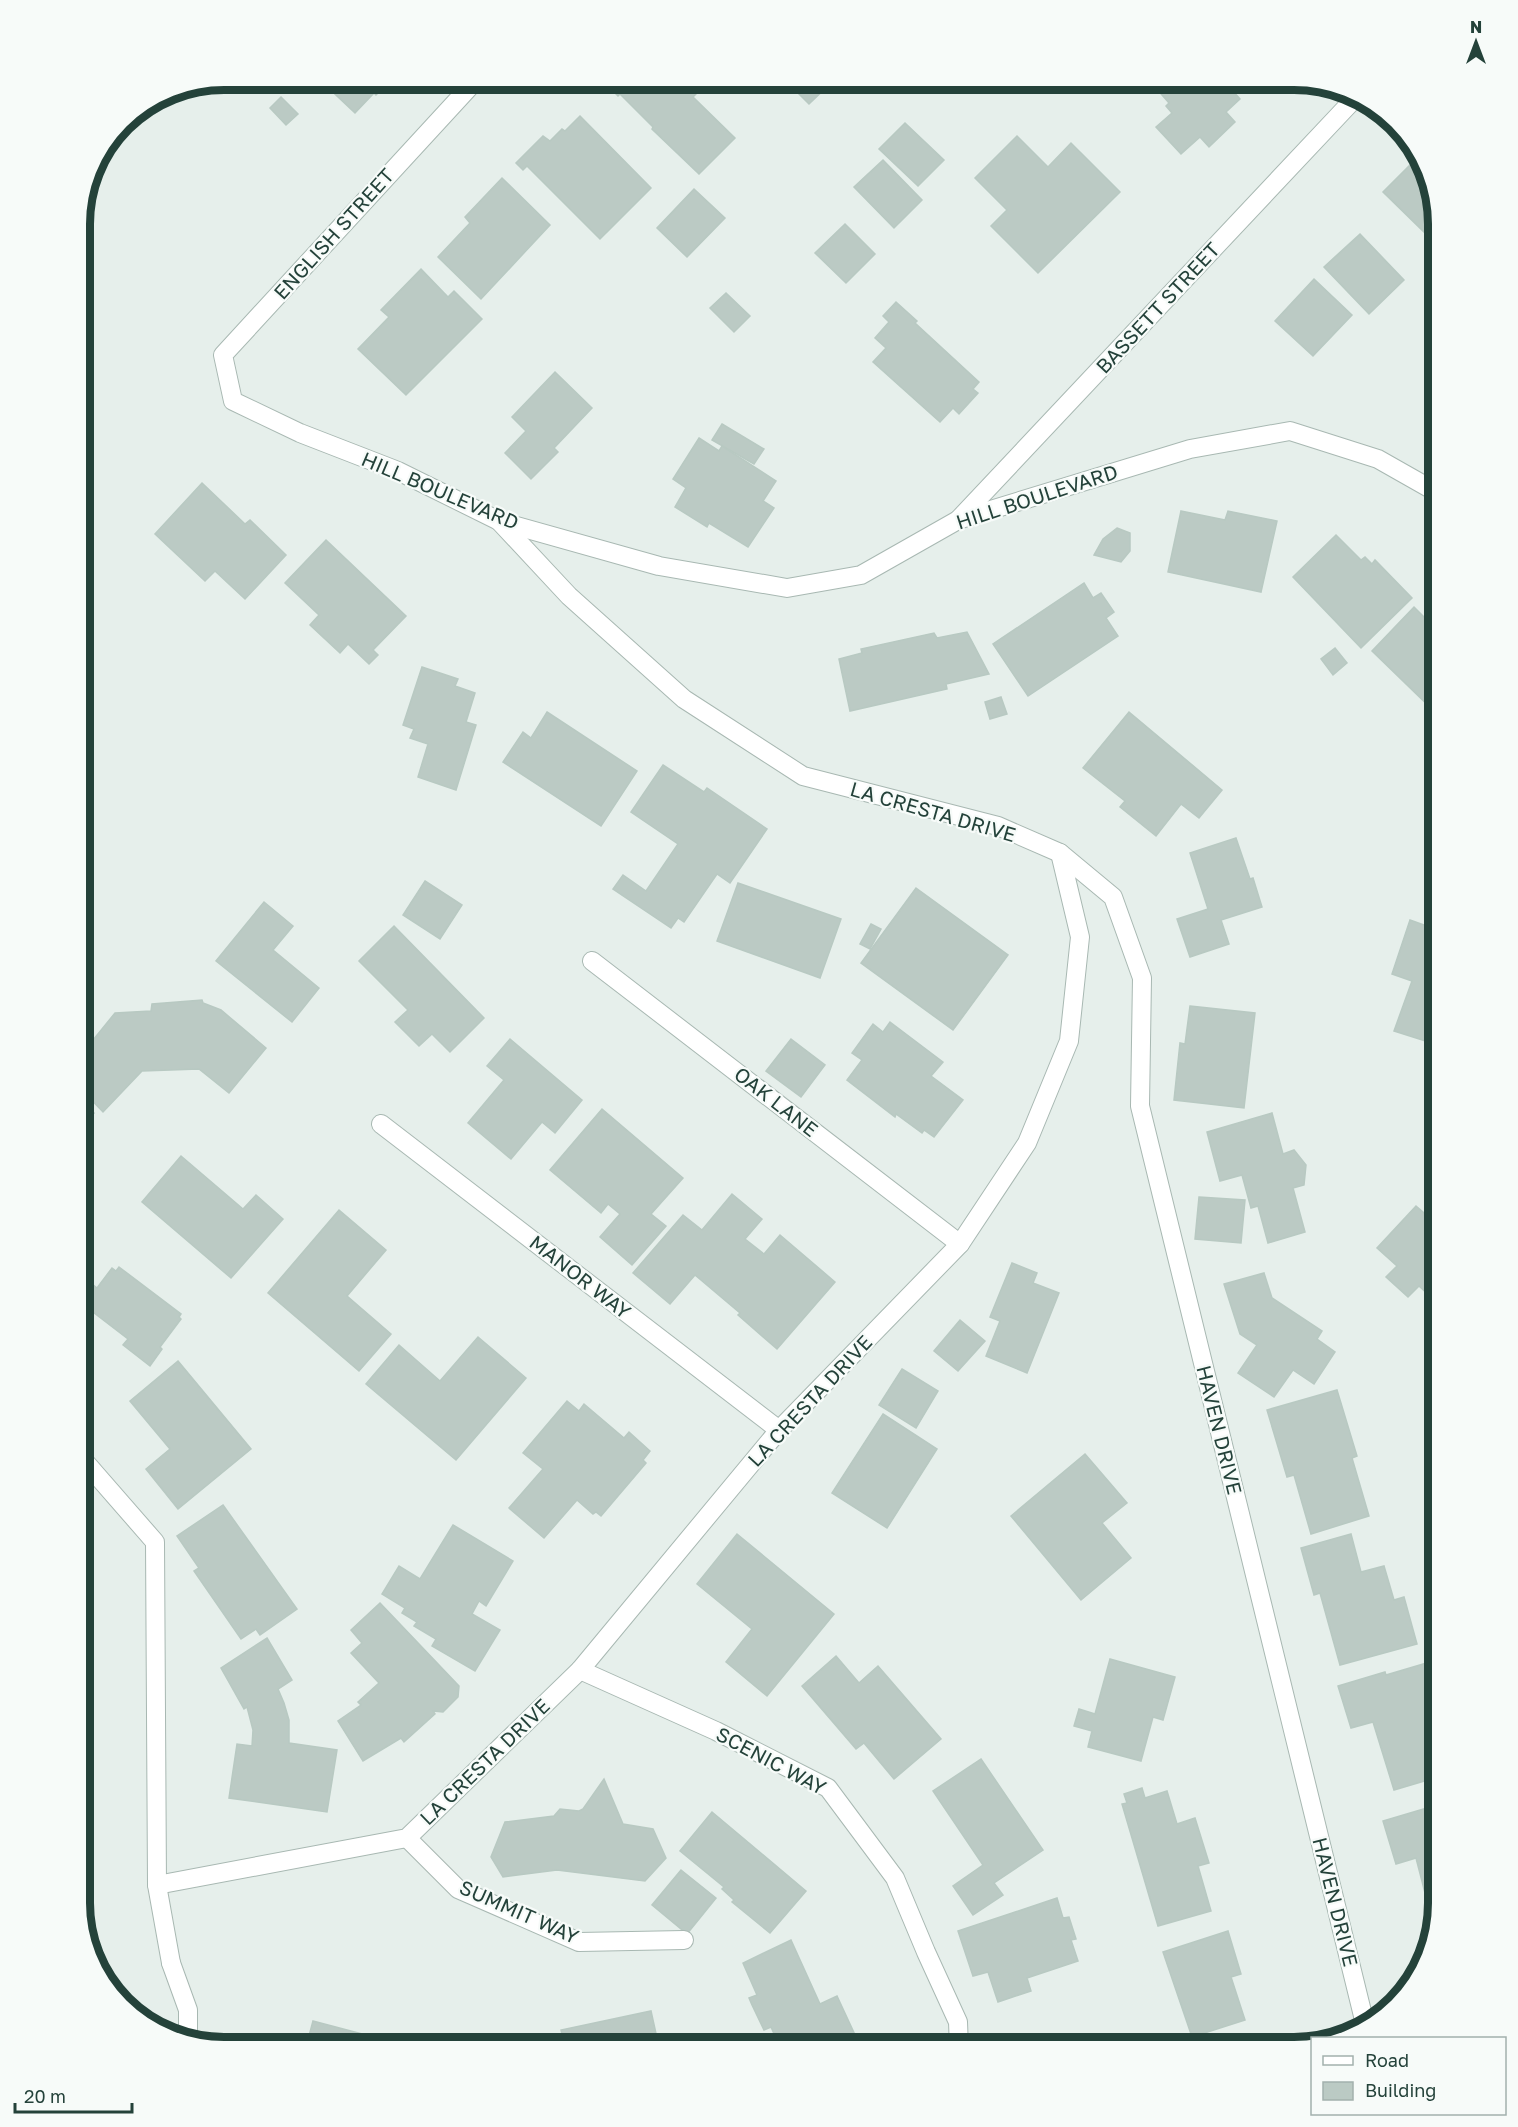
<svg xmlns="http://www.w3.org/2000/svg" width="1518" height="2127" font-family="'Golos Text',sans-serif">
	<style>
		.building { fill: #bbcac4; stroke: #b8c9c2; stroke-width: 1.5 }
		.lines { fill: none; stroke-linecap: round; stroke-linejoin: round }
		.service-casing { stroke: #a8b8b2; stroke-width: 20 }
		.minor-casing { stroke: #a8b8b2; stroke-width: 20 }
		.service { stroke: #fff; stroke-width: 18 }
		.minor { stroke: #fff; stroke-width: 18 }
		.labels { text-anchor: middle; stroke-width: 4.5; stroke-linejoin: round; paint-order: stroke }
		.street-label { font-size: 20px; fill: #24423a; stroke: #f7fbf9 }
		.rim { fill: none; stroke: #24423a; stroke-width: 8 }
	</style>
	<rect width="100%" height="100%" fill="#e6efeb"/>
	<g class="building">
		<path d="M320,80H391L376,95L374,93L355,113Z"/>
		<path d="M602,80H710L693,97L735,138L699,174L652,129L653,127L620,94L618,96Z"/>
		<path d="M785,80H834L809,104Z"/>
		<path d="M1149,80H1223L1240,99L1226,112L1235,122L1209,147L1200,137L1181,154L1156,127L1172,113L1166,106L1169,103Z"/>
		<path d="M281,97L298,114L286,125L270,108Z"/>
		<path d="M580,116L651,188L600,239L527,166L523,170L516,163L543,136L550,141L562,129L565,131Z"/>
		<path d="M905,123L944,160L918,186L879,149Z"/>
		<path d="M1017,136L1048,167L1071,143L1120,192L1038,273L991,226L1007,210L975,178Z"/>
		<path d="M1420,155L1438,224V237L1433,232L1428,236L1383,192Z"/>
		<path d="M883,160L922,200L894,228L854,187Z"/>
		<path d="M502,178L550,225L481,299L438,257L470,223L465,217Z"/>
		<path d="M694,189L725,218L687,257L657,228Z"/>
		<path d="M845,224L875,254L846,283L815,253Z"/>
		<path d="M1360,234L1404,280L1369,314L1324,267Z"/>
		<path d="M421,269L448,297L454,291L482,319L406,395L358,349L389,317L381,310Z"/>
		<path d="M1314,279L1352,315L1313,356L1275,321Z"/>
		<path d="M1438,291V313L1427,302Z"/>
		<path d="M726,293L750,316L734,332L710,308Z"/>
		<path d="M896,302L917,321L915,323L979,382L973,389L978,393L959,414L953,408L940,422L873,362L886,348L875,338L889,322L883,316Z"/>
		<path d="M555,372L592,408L554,448L558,452L531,479L505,453L526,431L512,417Z"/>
		<path d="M722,424L764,449L754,464L712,440Z"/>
		<path d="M699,438L719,451L722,446L776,481L763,501L774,508L748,547L709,523L707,527L675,507L686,488L673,479Z"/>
		<path d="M202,483L245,524L250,520L286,555L245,599L215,571L205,581L155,534Z"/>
		<path d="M1181,511L1225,520L1228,511L1277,521L1261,592L1168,572Z"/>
		<path d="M1117,528L1130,533V551L1121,562L1094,555L1103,539Z"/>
		<path d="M1336,535L1361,560L1365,557L1372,564L1375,560L1412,598L1361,648L1293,577Z"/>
		<path d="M326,540L406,616L373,650L378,655L369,664L348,644L340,653L310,625L319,615L285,583Z"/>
		<path d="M1084,583L1093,598L1101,593L1114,612L1106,618L1118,636L1028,696L993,644Z"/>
		<path d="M1414,607L1438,631V715L1372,651Z"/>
		<path d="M967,632L989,674L946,684L947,689L850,711L839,659L862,653L861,649L934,633L937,638Z"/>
		<path d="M1335,648L1347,663L1333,675L1321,659Z"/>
		<path d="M422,667L458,679L455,686L475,693L466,722L476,725L456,790L418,777L428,744L410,738L414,729L403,725Z"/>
		<path d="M1001,697L1007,714L990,719L985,702Z"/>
		<path d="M547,712L637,771L601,826L503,762L523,732L531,738Z"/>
		<path d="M1129,712L1222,790L1199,818L1181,804L1156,836L1120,807L1125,801L1083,768Z"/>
		<path d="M1438,737V759L1427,749Z"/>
		<path d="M663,765L704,792L707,788L767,829L730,883L717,874L684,922L678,918L671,928L613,889L623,875L646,891L678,844L631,812Z"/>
		<path d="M1236,838L1250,879L1253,878L1262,907L1221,920L1229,944L1190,957L1177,919L1208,909L1190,853Z"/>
		<path d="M425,881L462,905L440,939L403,915Z"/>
		<path d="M738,883L841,919L820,978L717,941Z"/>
		<path d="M916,888L1008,955L953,1030L861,963Z"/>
		<path d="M264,902L293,926L273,950L319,988L292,1022L216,961Z"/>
		<path d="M1410,920L1438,930V1045L1394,1031L1412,981L1392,974Z"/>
		<path d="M871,924L881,929L870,949L860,944Z"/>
		<path d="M394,926L484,1018L450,1052L432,1034L419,1046L395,1022L408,1010L359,961Z"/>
		<path d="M202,1000L203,1003L221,1010L266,1048L229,1093L199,1069L142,1071L103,1112L80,1088V1056L115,1013L151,1011L152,1004Z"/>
		<path d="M1190,1006L1255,1013L1244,1108L1174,1100L1180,1043L1185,1044Z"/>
		<path d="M890,1022L943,1062L931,1076L963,1100L934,1137L924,1130L922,1133L896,1114L895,1117L847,1080L862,1060L852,1053L873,1024L883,1032Z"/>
		<path d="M510,1039L582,1100L555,1133L542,1122L511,1159L468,1123L504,1080L487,1066Z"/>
		<path d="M791,1039L825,1065L801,1097L766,1071Z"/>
		<path d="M80,1100L94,1113L80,1129Z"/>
		<path d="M602,1109L683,1178L651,1214L666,1226L632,1265L600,1237L620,1214L608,1204L601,1213L550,1170Z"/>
		<path d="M1272,1113L1283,1154L1294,1150L1306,1165L1304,1185L1293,1188L1305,1232L1268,1243L1258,1206L1251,1208L1242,1175L1220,1181L1207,1132Z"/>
		<path d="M181,1156L243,1209L256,1195L283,1219L231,1278L142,1202Z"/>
		<path d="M732,1194L762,1219L745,1239L764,1254L780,1235L835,1282L777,1349L738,1315L740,1313L695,1275L670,1304L633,1273L683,1215L702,1230Z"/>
		<path d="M1199,1197L1245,1200L1241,1243L1195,1239Z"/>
		<path d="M1416,1206L1430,1218L1435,1213L1438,1216V1295L1434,1300L1419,1286L1408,1297L1386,1277L1397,1266L1377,1248Z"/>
		<path d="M339,1210L386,1250L347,1296L391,1334L359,1371L268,1293Z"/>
		<path d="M1012,1263L1037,1273L1033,1283L1059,1293L1027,1373L986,1356L1000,1321L990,1317Z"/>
		<path d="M119,1267L181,1314L179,1317L181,1319L160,1347L162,1349L150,1366L123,1345L128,1339L85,1306L80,1313V1274L97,1288L112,1268L116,1271Z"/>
		<path d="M1264,1273L1272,1298L1322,1331L1317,1339L1335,1352L1314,1384L1293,1370L1274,1397L1238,1373L1257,1345L1240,1334L1224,1284Z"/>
		<path d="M1438,1298V1326L1425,1313Z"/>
		<path d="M960,1320L985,1341L958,1371L934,1351Z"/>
		<path d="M478,1337L526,1378L456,1460L366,1384L399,1345L440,1381Z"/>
		<path d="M178,1361L251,1449L178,1509L146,1469L170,1449L130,1401Z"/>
		<path d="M902,1369L938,1391L916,1428L879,1405Z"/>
		<path d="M1337,1390L1357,1456L1352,1458L1369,1516L1311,1534L1294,1475L1287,1477L1267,1410Z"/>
		<path d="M567,1401L579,1411L584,1404L624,1438L629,1432L650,1451L643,1460L646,1463L601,1516L596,1512L593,1514L577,1500L544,1538L509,1508L543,1469L523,1453Z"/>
		<path d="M883,1414L937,1449L887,1528L832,1493Z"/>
		<path d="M1085,1454L1127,1503L1102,1523L1131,1558L1081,1600L1011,1516Z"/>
		<path d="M223,1505L297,1609L260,1635L256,1629L241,1639L194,1571L199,1568L177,1536Z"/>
		<path d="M453,1525L513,1561L486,1606L479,1601L472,1614L500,1630L475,1671L432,1646L436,1639L414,1626L417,1622L402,1613L405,1608L382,1594L399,1566L420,1579Z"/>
		<path d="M737,1534L834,1614L767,1696L726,1662L752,1629L697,1584Z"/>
		<path d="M1351,1534L1361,1572L1384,1566L1394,1600L1404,1597L1417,1644L1340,1665L1320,1593L1314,1595L1301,1548Z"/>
		<path d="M380,1603L459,1686L458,1697L443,1712L433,1711L435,1714L404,1742L401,1738L363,1761L338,1721L361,1705L358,1702L379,1683L351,1653L362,1643L351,1630Z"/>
		<path d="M267,1638L292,1680L278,1689L284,1703L289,1720V1743L337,1750L327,1812L229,1798L237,1744L252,1746L253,1730L247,1707L244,1709L221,1668Z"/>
		<path d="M836,1656L859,1683L878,1666L941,1739L894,1779L864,1743L856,1749L802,1686Z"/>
		<path d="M1110,1659L1175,1677L1163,1720L1153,1717L1141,1761L1088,1747L1092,1731L1074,1726L1079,1709L1095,1714Z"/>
		<path d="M1430,1662L1438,1690V1777L1394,1790L1373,1722L1351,1728L1338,1686L1385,1672L1386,1675Z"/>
		<path d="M981,1759L1043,1850L994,1883L1003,1895L973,1915L953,1886L983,1865L933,1791Z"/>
		<path d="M604,1779L623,1824L653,1829L666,1858L645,1881L557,1870L503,1877L491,1857L505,1822L554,1816L560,1809L579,1811L583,1809Z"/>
		<path d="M1142,1788L1145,1798L1167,1791L1177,1824L1195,1818L1209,1863L1198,1866L1211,1911L1158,1926L1122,1804L1127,1803L1124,1794Z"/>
		<path d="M1427,1808L1428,1812L1438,1810V1904L1433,1924L1416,1858L1396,1864L1383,1821Z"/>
		<path d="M712,1812L806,1891L770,1933L732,1902L734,1900L722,1889L724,1887L680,1851Z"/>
		<path d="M681,1870L716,1898L687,1934L652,1905Z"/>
		<path d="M1057,1898L1063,1918L1069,1917L1076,1939L1071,1940L1078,1961L1027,1978L1031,1991L998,2002L988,1972L973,1976L958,1931Z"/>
		<path d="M1228,1931L1241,1974L1231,1977L1245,2020L1192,2037L1163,1952Z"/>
		<path d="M791,1940L820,2004L837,1996L856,2037L839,2045L840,2047H780L771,2027L764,2030L752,2005L749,1998L757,1995L743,1963Z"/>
		<path d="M651,2011L659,2047H565L561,2030Z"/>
		<path d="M313,2021L404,2045V2047H306Z"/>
	</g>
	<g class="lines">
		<defs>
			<path id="service" d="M171,1963L188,2010V2039"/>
			<g id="minor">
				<path d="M476,80L223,355L233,401L300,433L398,471L499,521L659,566L787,588L861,575L958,520L1190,449L1290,431L1378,459L1438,493"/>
				<path d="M959,519L1357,96"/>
				<path d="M499,521L569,596L684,699L803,776L998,826L1060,853L1113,897L1142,978L1140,1106L1366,2028"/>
				<path d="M592,961L960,1244"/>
				<path d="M381,1124L779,1430"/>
				<path d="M80,1456L155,1542L157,1885L171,1963"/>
				<path d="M580,1670L716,1731L828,1788L895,1878L926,1952L958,2022L959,2047"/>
				<path d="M407,1838L458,1889L579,1942L684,1940"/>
				<path d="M157,1885L407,1838L580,1670L779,1430L960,1244L1027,1143L1069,1041L1080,937L1060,853"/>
			</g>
		</defs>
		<use href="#service" class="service-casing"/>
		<use href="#minor" class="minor-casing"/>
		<use href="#service" class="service"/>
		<use href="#minor" class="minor"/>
	</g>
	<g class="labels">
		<g class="street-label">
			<text transform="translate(334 234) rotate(-48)" y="7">ENGLISH STREET</text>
			<text transform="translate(1158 308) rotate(-47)" y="7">BASSETT STREET</text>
			<text transform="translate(440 491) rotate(23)" y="7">HILL BOULEVARD</text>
			<text transform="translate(1037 497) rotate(-18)" y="7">HILL BOULEVARD</text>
			<text transform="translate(933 812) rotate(16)" y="7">LA CRESTA DRIVE</text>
			<text transform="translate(776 1102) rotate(38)" y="7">OAK LANE</text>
			<text transform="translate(580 1277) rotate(38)" y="7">MANOR WAY</text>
			<text transform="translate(810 1401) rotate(-47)" y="7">LA CRESTA DRIVE</text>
			<text transform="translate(1219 1430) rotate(76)" y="7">HAVEN DRIVE</text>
			<text transform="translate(771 1761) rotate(28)" y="7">SCENIC WAY</text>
			<text transform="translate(485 1762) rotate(-44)" y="7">LA CRESTA DRIVE</text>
			<text transform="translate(1335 1902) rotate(76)" y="7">HAVEN DRIVE</text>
			<text transform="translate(519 1912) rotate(24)" y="7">SUMMIT WAY</text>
		</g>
	</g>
	<path d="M0 0H1518V2127H0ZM224 90H1294A134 134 0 0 1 1428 224V1903A134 134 0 0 1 1294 2037H224A134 134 0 0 1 90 1903V224A134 134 0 0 1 224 90Z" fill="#f7fbf9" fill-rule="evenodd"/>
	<path class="rim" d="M224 90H1294A134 134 0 0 1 1428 224V1903A134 134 0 0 1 1294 2037H224A134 134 0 0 1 90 1903V224A134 134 0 0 1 224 90Z"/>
	<rect x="1311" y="2037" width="195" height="78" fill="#f7fbf9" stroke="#a3b1ad" stroke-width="1.5"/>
	<rect x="1323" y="2056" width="30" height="9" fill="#ffffff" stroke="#a3b1ad" stroke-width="1.5"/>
	<text x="1365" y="2067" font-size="18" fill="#24423a">Road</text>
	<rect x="1323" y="2082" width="30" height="18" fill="#bbcac4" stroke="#a3b1ad" stroke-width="1.5"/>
	<text x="1365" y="2097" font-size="18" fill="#24423a">Building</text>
	<g transform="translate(1476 42)" stroke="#f7fbf9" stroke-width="4.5" paint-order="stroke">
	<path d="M0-4.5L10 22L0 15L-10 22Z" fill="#24423a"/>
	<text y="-9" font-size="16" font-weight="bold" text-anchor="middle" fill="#24423a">N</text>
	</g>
	<path d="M15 2103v9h117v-9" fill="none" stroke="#24423a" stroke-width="3"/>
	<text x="24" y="2103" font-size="18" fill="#24423a" stroke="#f7fbf9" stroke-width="4.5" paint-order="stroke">20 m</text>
</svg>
